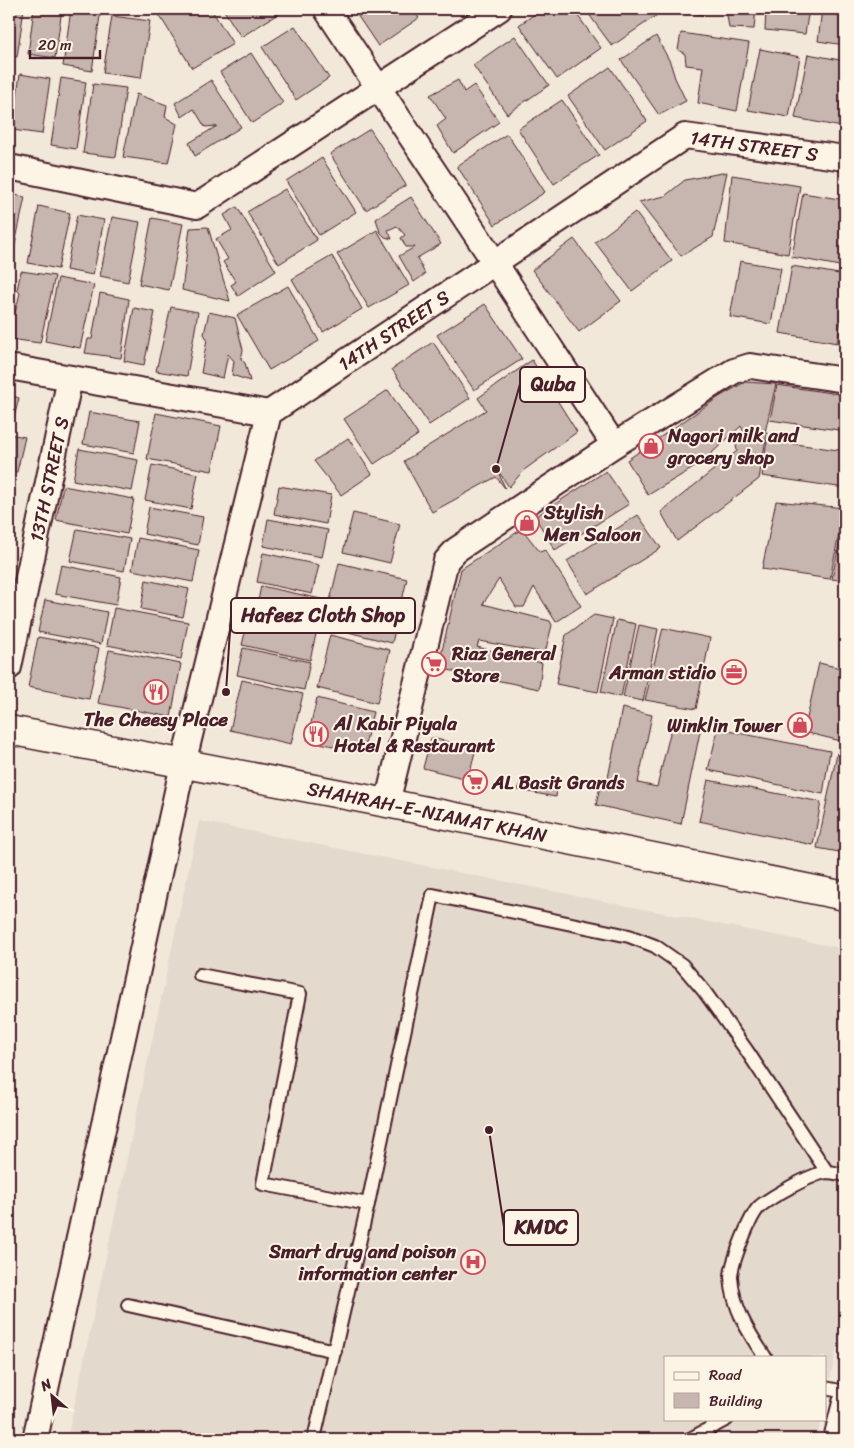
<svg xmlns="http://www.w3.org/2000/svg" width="854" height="1448" font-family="Sriracha,sans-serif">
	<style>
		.built { fill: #e4d9cd }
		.building { fill: #c7b6af; stroke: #4a1f2b }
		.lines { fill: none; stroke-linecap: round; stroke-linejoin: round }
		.service-casing { stroke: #4a1f2b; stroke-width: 16 }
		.minor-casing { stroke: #4a1f2b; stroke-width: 28 }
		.secondary-casing { stroke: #4a1f2b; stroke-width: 31 }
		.service { stroke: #fcf5e5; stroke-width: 12 }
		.minor { stroke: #fcf5e5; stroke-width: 24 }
		.secondary { stroke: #fcf5e5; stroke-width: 28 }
		.labels { text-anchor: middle; stroke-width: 4; stroke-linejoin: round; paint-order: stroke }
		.street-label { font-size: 19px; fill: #4a1f2b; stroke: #fcf5e5 }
		.poi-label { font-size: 19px; font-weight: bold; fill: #4a1f2b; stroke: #fcf5e5; text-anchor: start }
		.leader { fill: none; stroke: #4a1f2b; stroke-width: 2 }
		.callout-dot { fill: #4a1f2b; stroke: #fcf5e5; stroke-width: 2 }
		.callout { fill: #fcf5e5; stroke: #4a1f2b; stroke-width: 2 }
		.callout-label { font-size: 20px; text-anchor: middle; font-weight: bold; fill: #4a1f2b }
	</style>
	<rect width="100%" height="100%" fill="#f1e8da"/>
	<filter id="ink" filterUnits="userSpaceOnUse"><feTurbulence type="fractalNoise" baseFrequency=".02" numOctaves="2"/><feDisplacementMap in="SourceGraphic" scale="10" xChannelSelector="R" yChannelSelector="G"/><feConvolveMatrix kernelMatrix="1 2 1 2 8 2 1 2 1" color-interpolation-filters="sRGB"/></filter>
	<g filter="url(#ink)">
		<path class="built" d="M199,821L845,949V1311L825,1401V1357H665V1419H821L817,1439H67Z"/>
		<g class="building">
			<path d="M9,9H24L17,57L9,56Z"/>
			<path d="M34,9H62L55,58L28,54Z"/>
			<path d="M71,9H101L92,71L63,66Z"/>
			<path d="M165,9H211L233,44L192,68L158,13Z"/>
			<path d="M223,9H286L241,37Z"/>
			<path d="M353,9H413L419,18L378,46Z"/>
			<path d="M428,9H441L432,15Z"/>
			<path d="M542,9H573L601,48L557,79L519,25Z"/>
			<path d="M585,9H653L657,15L612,46Z"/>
			<path d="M665,9H703V15Z"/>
			<path d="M726,9H756L754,29L729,28Z"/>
			<path d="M766,9H809L805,34L765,30Z"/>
			<path d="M822,9H845V45L818,41Z"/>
			<path d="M112,16L150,21L141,78L103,73Z"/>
			<path d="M295,26L329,78L296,100L262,47Z"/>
			<path d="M681,33L749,43L737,111L698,103L703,67L686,65L685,54L678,50Z"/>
			<path d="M515,36L549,85L507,114L473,65Z"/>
			<path d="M656,36L670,62L675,78L686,101L659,115L621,60Z"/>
			<path d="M760,49L800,57L789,117L748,110Z"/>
			<path d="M251,53L283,103L252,123L220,72Z"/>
			<path d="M808,54L845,61V113L842,127L795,118Z"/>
			<path d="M610,67L647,121L605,150L568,96Z"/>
			<path d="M9,74H12L9,97Z"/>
			<path d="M20,74L50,79L42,134L12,130Z"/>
			<path d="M61,78L86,82L76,149L51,145Z"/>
			<path d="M211,80L241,127L195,156L189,143L217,126L205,127L194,109L182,117L175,103Z"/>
			<path d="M458,80L464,92L474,85L499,122L453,153L437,126L446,119L430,95Z"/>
			<path d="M93,84L126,88L116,157L83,153Z"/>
			<path d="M136,94L167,105L165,117L177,124L168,163L123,157Z"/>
			<path d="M562,100L599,155L554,184L518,129Z"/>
			<path d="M370,129L406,185L366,210L330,154Z"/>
			<path d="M507,134L545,192L495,225L457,166Z"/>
			<path d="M322,158L356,212L319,235L286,181Z"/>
			<path d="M727,172L713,237L681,256L639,202L665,196L685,180Z"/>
			<path d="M732,175L800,186L788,254L725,243Z"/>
			<path d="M285,189L317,240L279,264L247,212Z"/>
			<path d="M803,193L845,200V267L792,257Z"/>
			<path d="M9,194L25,197L12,259L9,258Z"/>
			<path d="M411,197L441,244L417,258L425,274L414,282L399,256L415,247H406L401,238L405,235L397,226L388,230L392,239L385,237L380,232L376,219Z"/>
			<path d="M39,206L70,213L58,269L28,263Z"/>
			<path d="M237,207L276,271L238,296L231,285L236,282L223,262L228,259L216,239L232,230L224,215Z"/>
			<path d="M635,212L672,261L632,291L595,242Z"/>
			<path d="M77,215L104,220L93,275L66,270Z"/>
			<path d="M112,217L140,222L128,282L100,276Z"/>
			<path d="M152,218L183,224L169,290L139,284Z"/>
			<path d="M208,227L221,272L230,301L182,290L190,228Z"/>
			<path d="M377,230L409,285L369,308L337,254Z"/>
			<path d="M574,239L621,301L579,332L532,270Z"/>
			<path d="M332,256L362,309L323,332L292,279Z"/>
			<path d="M740,261L781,268L771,324L730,317Z"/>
			<path d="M792,266L845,275V295L837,343L780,333Z"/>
			<path d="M21,271L55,276L40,343L9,339L11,313H15L20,293L17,290Z"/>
			<path d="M58,278L94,285L80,348L45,341Z"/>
			<path d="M288,286L319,341L269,370L237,315Z"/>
			<path d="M100,293L129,299L121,358L85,353L88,339H92Z"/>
			<path d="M485,304L522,359L474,390L437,335Z"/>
			<path d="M171,307L198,312L187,376L156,371Z"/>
			<path d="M134,308L155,312L144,365L124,361Z"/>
			<path d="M209,312L235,318L243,350L241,359L245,363L250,381L232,375L234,361L228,354L223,378L201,373L207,339L204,334Z"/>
			<path d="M433,342L470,398L429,425L392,369Z"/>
			<path d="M532,360L577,432L524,470L509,487L497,469L505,488L496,477L432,512L404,461L486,410L478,398Z"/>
			<path d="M745,382L776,384L765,432L746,437L741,426L700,464L648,495L627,460L719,397Z"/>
			<path d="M777,385L845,395V431L770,420Z"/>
			<path d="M388,390L418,435L374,464L344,419Z"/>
			<path d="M9,395L19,398L10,433H9Z"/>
			<path d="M89,412L140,421L134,453L83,444Z"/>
			<path d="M156,413L221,426L212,471L147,459Z"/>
			<path d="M767,433L759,479L677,541L661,512L737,451L736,445L742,439Z"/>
			<path d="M9,434L25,437L17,472L9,471Z"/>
			<path d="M348,438L372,474L341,495L314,461Z"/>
			<path d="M767,440L845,451V488L762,476Z"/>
			<path d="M79,449L138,460L132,491L73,480Z"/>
			<path d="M152,465L198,474L191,509L145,500Z"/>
			<path d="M606,471L629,504L555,550L535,517Z"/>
			<path d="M9,474L13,475L9,498Z"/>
			<path d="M63,486L134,499L127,534L56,520Z"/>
			<path d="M279,486L331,495L326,524L274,514Z"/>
			<path d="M776,501L844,508L830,579L762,569Z"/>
			<path d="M149,507L203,517L198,545L144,534Z"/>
			<path d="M353,513L400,524L390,563L343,552Z"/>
			<path d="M845,514V581L832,579Z"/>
			<path d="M638,515L661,548L587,594L567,561Z"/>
			<path d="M268,519L328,530L322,557L263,546Z"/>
			<path d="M77,529L130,539L124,571L70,561Z"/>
			<path d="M522,529L540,552L545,550L581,606L556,622L534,587L524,607H516L499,579L483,604L550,621L552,625L545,653L479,641L477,647L542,663L539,689L438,668L461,569Z"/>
			<path d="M138,538L199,550L193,582L132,570Z"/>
			<path d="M263,553L319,565L312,594L257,582Z"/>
			<path d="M339,563L407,579L392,643L324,626Z"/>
			<path d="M61,565L121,577L116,605L55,594Z"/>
			<path d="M146,580L189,589L183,617L141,609Z"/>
			<path d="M261,586L321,599L316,624L256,611Z"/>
			<path d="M45,600L107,612L101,644L38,632Z"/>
			<path d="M114,608L188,622L181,659L107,645Z"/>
			<path d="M594,615L613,619L598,692L556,684L566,635Z"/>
			<path d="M249,616L317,630L310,660L242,645Z"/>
			<path d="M617,620L636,624L621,697L601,692Z"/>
			<path d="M639,625L658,629L643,701L623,697Z"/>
			<path d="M663,628L710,638L696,709L645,700Z"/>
			<path d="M330,635L390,650L377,703L317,688Z"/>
			<path d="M38,637L99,648L89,699L28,687Z"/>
			<path d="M243,648L310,662L304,690L237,675Z"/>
			<path d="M109,650L181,664L171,717L98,703Z"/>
			<path d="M819,663L845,669V742L804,732Z"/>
			<path d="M242,680L303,694L291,744L230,730Z"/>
			<path d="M317,698L373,712L363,753L307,740Z"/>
			<path d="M622,708L652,715L638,783L657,787L674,717L702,722L681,824L596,805L602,777L608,778Z"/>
			<path d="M718,729L830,751L823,794L708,770Z"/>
			<path d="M431,738L476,748L468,779L423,768Z"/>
			<path d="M837,753L845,755V853L817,848Z"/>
			<path d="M521,779L557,787L556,797L518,790Z"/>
			<path d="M708,780L821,802L813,845L699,821Z"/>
		</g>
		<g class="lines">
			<defs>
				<g id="service">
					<path d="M200,975L300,994L263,1184L368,1204"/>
					<path d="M128,1305L335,1351"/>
					<path d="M765,1357C748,1332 733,1308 731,1277C731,1264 750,1216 759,1207C772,1196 810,1175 826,1172C832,1172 840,1174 845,1175"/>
					<path d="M825,1388L845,1392"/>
					<path d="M314,1439L368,1204L433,895L629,936L655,946L682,965L704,991L747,1051L827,1172"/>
					<path d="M690,1439L727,1419"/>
				</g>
				<g id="minor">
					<path d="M326,9L495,263L614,445"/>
					<path d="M9,167L197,206L499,9"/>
					<path d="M9,367L269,413"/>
					<path id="s1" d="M9,667L70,378"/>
					<path d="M387,803L446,561L456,550L614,445L734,371L750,366L845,380"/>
					<path id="s2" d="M35,1439L183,764L269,413L685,136L845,158"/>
					<path d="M836,1439L845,1403"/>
				</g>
				<g id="secondary">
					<path id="s3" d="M9,730L387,803L845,896"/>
				</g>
			</defs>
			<use href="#service" class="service-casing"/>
			<use href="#minor" class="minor-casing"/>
			<use href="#secondary" class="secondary-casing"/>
			<use href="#service" class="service"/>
			<use href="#minor" class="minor"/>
			<use href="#secondary" class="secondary"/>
		</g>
	</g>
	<defs>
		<symbol id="shop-ring" viewBox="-11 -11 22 22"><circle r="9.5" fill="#fcf5e5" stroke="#d1495b" stroke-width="1.5"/><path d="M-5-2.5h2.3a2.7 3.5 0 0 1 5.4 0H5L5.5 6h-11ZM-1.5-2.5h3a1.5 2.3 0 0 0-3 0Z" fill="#d1495b"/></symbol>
		<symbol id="supermarket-ring" viewBox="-11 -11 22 22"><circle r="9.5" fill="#fcf5e5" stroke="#d1495b" stroke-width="1.5"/><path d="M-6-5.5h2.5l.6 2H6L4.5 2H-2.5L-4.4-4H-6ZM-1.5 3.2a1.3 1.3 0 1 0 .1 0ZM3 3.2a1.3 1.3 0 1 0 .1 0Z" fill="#d1495b"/></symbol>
		<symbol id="office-ring" viewBox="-11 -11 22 22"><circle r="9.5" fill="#fcf5e5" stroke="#d1495b" stroke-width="1.5"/><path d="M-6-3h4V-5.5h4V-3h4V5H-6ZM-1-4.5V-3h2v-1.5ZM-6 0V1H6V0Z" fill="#d1495b"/></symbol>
		<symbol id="restaurant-ring" viewBox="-11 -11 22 22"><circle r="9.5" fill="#fcf5e5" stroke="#d1495b" stroke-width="1.5"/><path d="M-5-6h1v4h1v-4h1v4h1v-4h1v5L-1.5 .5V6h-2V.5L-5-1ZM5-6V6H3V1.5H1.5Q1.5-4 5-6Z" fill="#d1495b"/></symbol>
		<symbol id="hospital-ring" viewBox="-11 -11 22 22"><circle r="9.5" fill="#fcf5e5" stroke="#d1495b" stroke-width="1.5"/><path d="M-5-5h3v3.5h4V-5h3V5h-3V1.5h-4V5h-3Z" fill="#d1495b"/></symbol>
	</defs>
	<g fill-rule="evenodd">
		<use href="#shop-ring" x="637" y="432" width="28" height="28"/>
		<use href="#shop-ring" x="513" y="509" width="28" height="28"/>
		<use href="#supermarket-ring" x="420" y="650" width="28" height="28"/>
		<use href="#office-ring" x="720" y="658" width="28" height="28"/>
		<use href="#restaurant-ring" x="142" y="678" width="28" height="28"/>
		<use href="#shop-ring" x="786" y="711" width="28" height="28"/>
		<use href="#restaurant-ring" x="302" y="720" width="28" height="28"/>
		<use href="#supermarket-ring" x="461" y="768" width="28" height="28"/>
		<use href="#hospital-ring" x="459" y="1248" width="28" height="28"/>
	</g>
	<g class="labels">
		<g class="street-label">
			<text dy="7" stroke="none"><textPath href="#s2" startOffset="1622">14TH STREET S</textPath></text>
			<text dy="7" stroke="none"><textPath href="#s2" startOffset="1202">14TH STREET S</textPath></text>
			<text dy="7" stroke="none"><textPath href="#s1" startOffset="192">13TH STREET S</textPath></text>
			<text dy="7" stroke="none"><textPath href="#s3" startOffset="426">SHAHRAH-E-NIAMAT KHAN</textPath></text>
		</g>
		<g class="poi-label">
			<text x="668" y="442">Nagori milk and<tspan x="668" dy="22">grocery shop</tspan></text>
			<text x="544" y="519">Stylish<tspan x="544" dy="22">Men Saloon</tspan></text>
			<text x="452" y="660">Riaz General<tspan x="452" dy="22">Store</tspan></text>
			<text x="716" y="679" text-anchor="end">Arman stidio</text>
			<text x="156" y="726" text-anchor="middle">The Cheesy Place</text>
			<text x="334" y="730">Al Kabir Piyala<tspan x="334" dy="22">Hotel &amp; Restaurant</tspan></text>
			<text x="782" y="732" text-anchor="end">Winklin Tower</text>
			<text x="492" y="789">AL Basit Grands</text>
			<text x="456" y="1258" text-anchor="end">Smart drug and poison<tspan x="456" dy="22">information center</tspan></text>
		</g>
	</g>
	<path class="leader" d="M496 469L520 384M226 692L231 615M489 1130L504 1227"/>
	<g class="callout-dot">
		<circle cx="496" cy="469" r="5"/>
		<circle cx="226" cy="692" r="5"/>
		<circle cx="489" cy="1130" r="5"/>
	</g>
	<g class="callout">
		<rect x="520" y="367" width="65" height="35" rx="5"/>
		<rect x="231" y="598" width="184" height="35" rx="5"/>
		<rect x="504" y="1210" width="74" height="35" rx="5"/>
	</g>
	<g class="callout-label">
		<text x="553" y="391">Quba</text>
		<text x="323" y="622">Hafeez Cloth Shop</text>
		<text x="541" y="1234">KMDC</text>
	</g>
	<rect width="854" height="1448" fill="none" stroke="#fcf5e5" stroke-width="30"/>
	<rect x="15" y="15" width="824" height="1418" fill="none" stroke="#4a1f2b" stroke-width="2" filter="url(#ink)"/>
	<rect x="664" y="1356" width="162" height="65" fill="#fcf5e5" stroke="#b59f9b"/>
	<rect x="674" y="1372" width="25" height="8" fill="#fcf5e5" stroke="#b59f9b"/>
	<text x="709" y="1380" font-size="15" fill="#4a1f2b">Road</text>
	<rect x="674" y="1393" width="25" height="15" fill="#c7b6af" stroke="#b59f9b"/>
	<text x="709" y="1406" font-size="15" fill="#4a1f2b">Building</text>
	<g transform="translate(52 1396) rotate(332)" stroke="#fcf5e5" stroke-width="4" paint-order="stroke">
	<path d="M0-4L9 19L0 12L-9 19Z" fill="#4a1f2b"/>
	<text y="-8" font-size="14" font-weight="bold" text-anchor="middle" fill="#4a1f2b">N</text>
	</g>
	<path d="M30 50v8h70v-8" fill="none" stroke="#4a1f2b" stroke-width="2.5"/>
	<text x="38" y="50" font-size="15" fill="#4a1f2b" stroke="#fcf5e5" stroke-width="4" paint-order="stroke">20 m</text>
</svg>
